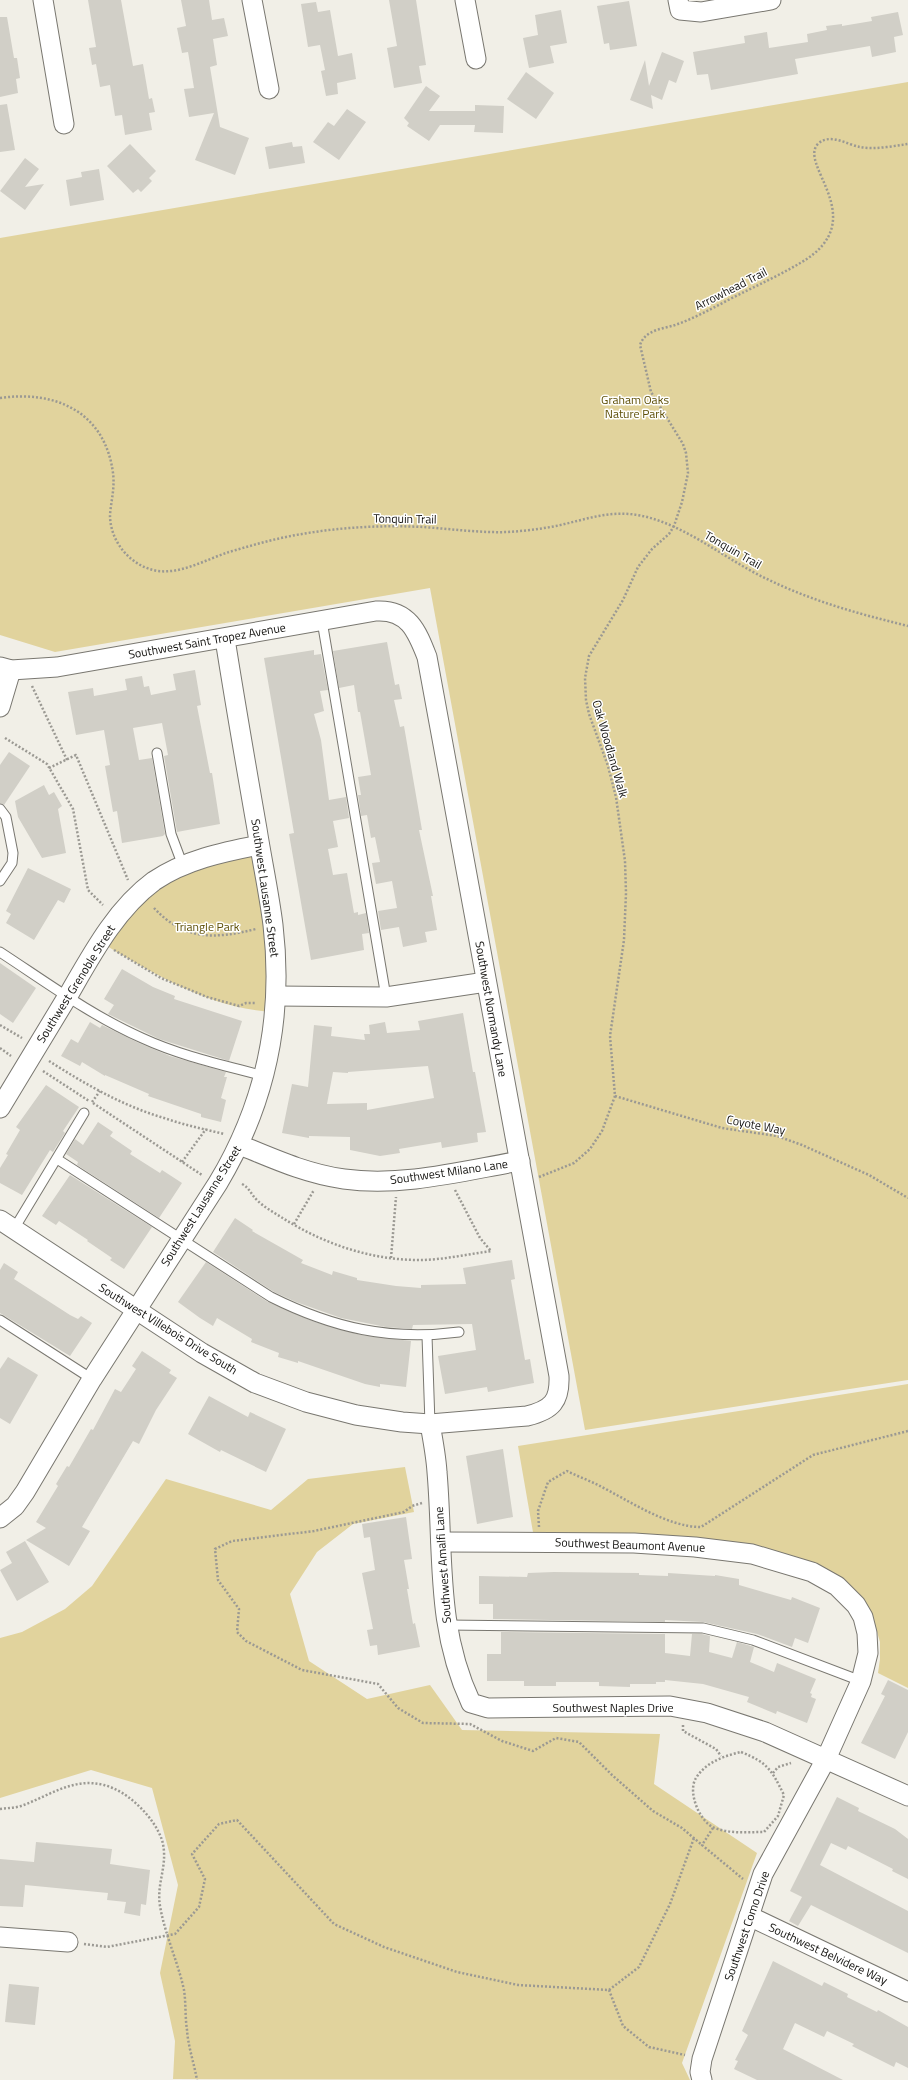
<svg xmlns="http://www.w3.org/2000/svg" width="908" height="2080" font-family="'Titillium Web',sans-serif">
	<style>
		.green { fill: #e1d39d }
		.building { fill: #d1cfc7; fill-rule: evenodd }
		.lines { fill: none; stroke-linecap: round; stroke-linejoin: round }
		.service-casing { stroke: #797770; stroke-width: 11 }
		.minor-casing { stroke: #797770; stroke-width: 21 }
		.path { stroke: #9b9993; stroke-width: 2.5; stroke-dasharray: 2 2; stroke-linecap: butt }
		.service { stroke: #fff; stroke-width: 9 }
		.minor { stroke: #fff; stroke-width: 19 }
		.labels { text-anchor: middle; stroke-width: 3; stroke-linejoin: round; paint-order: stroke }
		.street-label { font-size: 12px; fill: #141310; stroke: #fff }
		.park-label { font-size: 12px; fill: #5d4e05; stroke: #fff }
	</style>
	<rect width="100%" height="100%" fill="#f1efe7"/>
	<g class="green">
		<path d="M908,82V1380L585,1430L430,588L55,652L0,635V238Z"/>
		<path d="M259,845L274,1012C210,1009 153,973 100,942L140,893Z"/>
		<path d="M908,1384V1688L878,1673L880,1659V1642L872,1615L798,1562L534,1538L518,1446Z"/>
		<path d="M405,1467L414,1512L353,1524L317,1552L290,1594L309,1661L367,1699L430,1685L462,1730L660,1734L654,1784L757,1853L682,2063L690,2080L173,2079L175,2041L160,1973L178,1885L152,1788L91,1770L0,1798V1638L22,1632L65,1609L92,1586L166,1479L271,1510L308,1479Z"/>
	</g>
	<g class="building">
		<path d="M88,0H121L133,66L143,64L149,99L152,98L155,112L149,113L152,130L125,135L122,115L115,116L110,85L100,87L96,64L92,65L89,48L96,47Z"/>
		<path d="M181,0H209L212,20L224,18L228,36L213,39L217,65L210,67L220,127L249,138L235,175L195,160L214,113L189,117L184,89L194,88L188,52L182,53L177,28L186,26Z"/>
		<path d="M389,0H416L426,65L419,66L422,83L394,88L387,48L397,46Z"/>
		<path d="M629,1L637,46L610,50L609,43L604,44L597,6Z"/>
		<path d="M316,2L318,12L330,10L338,56L352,53L356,79L337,83L338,94L326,96L321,71L325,70L320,45L308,47L301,4Z"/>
		<path d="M561,10L567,43L550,46L554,63L529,68L523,38L538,35L535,15Z"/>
		<path d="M898,12L903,35L894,37L896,52L872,57L870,46L795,59L798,74L711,90L708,74L697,75L693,52L745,43L744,36L767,32L769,48L808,42L807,34L827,30L826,26L842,24V26L872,21L871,17Z"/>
		<path d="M0,17H7L14,58H17L20,78L16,79L18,93L0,97Z"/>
		<path d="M662,52L684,61L676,83L669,80L662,100L651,95L653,109L630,100L645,60L649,86Z"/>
		<path d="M526,72L554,93L536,119L507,99Z"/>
		<path d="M426,86L440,96L429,111H475V105L504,106L503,133L474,132L475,125H440L429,141L407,126L409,123L404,118Z"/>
		<path d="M7,104L15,150L0,152V105Z"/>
		<path d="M347,109L366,122L339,160L313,142L328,122L334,126Z"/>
		<path d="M292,142L293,147L302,146L305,163L269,169L265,147Z"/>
		<path d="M130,144L156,171L149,178L152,181L141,192L138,189L133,193L107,166Z"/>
		<path d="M25,158L39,169L25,187L44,184L25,210L0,191Z"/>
		<path d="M99,169L104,200L70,206L66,180L82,177L81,172Z"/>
		<path d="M387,642L395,685L399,684L402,699L394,700L400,727L404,726L422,830H419L433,896H431L437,930L425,932L427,942L403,947L399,927L381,930L378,911L397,908L392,881L376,884L372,863L380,862L375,837L371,838L367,815L361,816L358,795H361L358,777L371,775L360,712H358L354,685L339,688L333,651Z"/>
		<path d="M314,650V655L321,654L328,690L320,691L324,711L314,714L321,740L329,800L346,797L349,818L333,821L338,847L328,849L333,875L347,873L354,913L358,912V915L366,913L369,933L362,934L364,950L311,960L289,834L294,833L264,658Z"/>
		<path d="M195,670L201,705L197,706L210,773H212L220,824L177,832L164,756L168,755L162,723L133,728L139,760L152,758L165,834L163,836L122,843L117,811L113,812L105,766L110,765L104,730L76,735L68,692L93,688L94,696L127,690L125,679L142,676L144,687L149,686L151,695L176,690L173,674Z"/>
		<path d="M9,752L30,766L4,805L0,803V765Z"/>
		<path d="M44,785L49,795L54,792L62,806L58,809L66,853L42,858L18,817L15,801Z"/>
		<path d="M28,868L71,889L64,903L58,900L34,940L6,923L11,914L6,911Z"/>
		<path d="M0,963L36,988L13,1023L0,1014Z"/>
		<path d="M122,969L153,987L175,996L174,999L242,1021L229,1061L159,1039L108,1014L114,1005L104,999Z"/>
		<path d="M463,1013L473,1072H475L486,1132L477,1133L478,1142L442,1148L441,1142L399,1149L400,1153L380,1156L350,1150V1137L309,1136V1138L282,1133L292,1084L308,1087L314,1025L332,1027L331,1036L365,1040L364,1034H370L369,1025L385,1022L387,1033L420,1030L418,1021ZM428,1066L434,1098L367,1110V1103L327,1104L333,1072L348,1073V1072Z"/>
		<path d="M90,1022L100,1028L102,1025L139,1043L170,1056L226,1072L224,1077H227L221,1098L226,1100L221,1122L201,1117V1114L148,1096L149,1094L105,1075V1076L82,1062L80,1066L61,1056L71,1039L78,1043Z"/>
		<path d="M46,1085L79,1107L63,1131L65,1133L56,1147L53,1152L50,1150L22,1195L0,1183V1168L8,1155L6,1154L20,1130L16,1127Z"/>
		<path d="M98,1122L113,1132L110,1136L132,1151L130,1154L160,1173L162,1170L182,1183L159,1218L77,1165L78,1162L66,1154L75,1139L83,1145Z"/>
		<path d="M70,1175L152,1227L124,1269L110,1260L112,1258L87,1241L88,1240L59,1221L56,1225L42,1216Z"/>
		<path d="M235,1218L253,1230L252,1231L303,1260L301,1263L332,1275L333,1271L357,1278V1280L396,1286L421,1288V1285L466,1284L463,1268L512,1260L515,1279L511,1280L525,1360L530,1359L534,1383L488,1392L487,1387L445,1394L438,1356L476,1350L472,1324L413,1325L412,1329L386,1327L341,1318L296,1302L274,1292L213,1252Z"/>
		<path d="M206,1262L268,1302L315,1322L361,1335L411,1341L406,1387L380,1384V1387L365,1384L298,1361V1363L278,1357L279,1353L251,1342L252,1339L217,1318L213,1326L200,1318L178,1302Z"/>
		<path d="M4,1263L18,1272L14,1279L70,1315L78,1319L81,1316L92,1323L70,1356L0,1313V1270Z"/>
		<path d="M142,1351L171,1370L169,1373L177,1378L156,1410L139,1444L133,1441L82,1527L90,1531L69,1566L26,1540L46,1528L36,1522L58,1486L56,1484L67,1466L69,1467L91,1429L93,1430L115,1389L121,1392L136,1369L132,1366Z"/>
		<path d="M8,1357L38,1375L10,1424L0,1418V1369Z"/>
		<path d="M209,1396L248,1417L250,1412L286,1429L266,1472L221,1450L220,1452L188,1434Z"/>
		<path d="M503,1449L513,1517L477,1524L466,1456Z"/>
		<path d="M406,1517L412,1559L404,1560L409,1589H407L413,1624L415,1623L420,1647L378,1655L377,1645L370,1646L367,1630L373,1629L362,1573L375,1570L370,1537L364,1538L362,1524Z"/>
		<path d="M25,1541L49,1582L17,1601L0,1570L12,1563L6,1552Z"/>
		<path d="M554,1572L639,1573V1575L668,1576V1573L715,1576V1575L739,1579V1585L791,1600L792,1597L820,1608L808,1643L795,1638L792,1647L757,1634L703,1622L665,1620V1622L493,1619V1604H479V1576L527,1577L528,1573Z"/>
		<path d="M501,1632L665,1634V1653L690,1656L692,1634H702L710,1636L709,1652L732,1658L737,1642L751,1646L754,1647L750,1662L774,1672L777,1663L816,1679L810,1693L812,1694L811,1697L816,1699L807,1723L777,1711L776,1714L747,1702L749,1697L703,1684L665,1680V1682H656V1684H630V1687L599,1686V1682H556V1686H524V1681H487V1654H501Z"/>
		<path d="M888,1680L908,1690V1732L895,1759L861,1743L885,1696L881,1694Z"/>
		<path d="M837,1797L859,1808L858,1811L895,1829L908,1839V1879L892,1871L893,1869L848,1846L846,1850L831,1843L820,1865L908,1911V1953L811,1905L798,1926L789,1921L802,1897L790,1891Z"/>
		<path d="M36,1842L112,1849L110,1864L150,1870L146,1905L141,1904L140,1916L124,1913L126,1902L107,1900L108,1893L25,1885L23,1907L0,1906V1859L34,1862Z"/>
		<path d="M773,1961L822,1986L824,1982L848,1994L847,1997L877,2012L878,2010L908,2027V2068L896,2062L894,2067L852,2046L854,2044L827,2031L824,2037L795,2023L783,2049L843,2080H757L734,2069L738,2061L735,2060L748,2035L742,2031Z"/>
		<path d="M9,1984L39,1987L35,2025L5,2022Z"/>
	</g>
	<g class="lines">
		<defs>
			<g id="service">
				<path d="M322,621L386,997"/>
				<path d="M157,753L171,834L183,866"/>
				<path d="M0,809L6,817L13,853L12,863L0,881"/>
				<path d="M0,952C46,982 92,1016 142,1038C181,1056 223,1065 264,1076"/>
				<path d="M57,1159L271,1297C333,1328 390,1341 459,1332"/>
				<path d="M14,1229L84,1113"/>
				<path d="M0,1320L92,1379"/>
				<path d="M427,1336L430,1424"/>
				<path d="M447,1625L703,1628L753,1640L861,1681"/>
			</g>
			<g id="minor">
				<path d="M43,0L64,124"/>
				<path d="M252,0L269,89"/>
				<path d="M465,0L476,59"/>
				<path d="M678,0L680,10L701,12L771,0"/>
				<path d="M0,667L11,670L57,667L376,611C408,609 417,631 427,657L559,1376C560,1401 552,1410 527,1416L430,1424L402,1422L356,1415L306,1402L255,1383L202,1353L0,1220"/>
				<path d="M0,707L11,670"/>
				<path d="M276,996L386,997L486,982"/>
				<path d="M0,1108C23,1070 46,1032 69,994C92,954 116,909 154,881C185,860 223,852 259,845"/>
				<path d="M240,1145C274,1159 307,1174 344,1179C403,1187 462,1171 520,1161"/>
				<path d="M430,1424C433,1440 436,1456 437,1472C444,1553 435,1626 471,1703L488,1708L670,1706L707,1713L765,1732L908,1796"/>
				<path d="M0,1518L15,1506L25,1492L92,1379L218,1183C266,1103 284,1018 273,925C269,893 262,861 257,829C246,766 235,702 225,639"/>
				<path d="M441,1542L634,1543L695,1547L752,1554L812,1572L837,1586L856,1605L863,1617L867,1633L868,1653L861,1681L826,1759L763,1874L702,2059L700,2072L702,2080"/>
				<path d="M749,1916L908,1992"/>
				<path d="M0,1937L68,1942"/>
			</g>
		</defs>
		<use href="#service" class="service-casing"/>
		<use href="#minor" class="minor-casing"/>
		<g class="path">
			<path d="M0,398C56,390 105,412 113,473C115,488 111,501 110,515C110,542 131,567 158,571C182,574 207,559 229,552C253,545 277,538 302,534C342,527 383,525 423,527C452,529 480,533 508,532C524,531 540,529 556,526C580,521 603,512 629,514C678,518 722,558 767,579C812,601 859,614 908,626"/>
			<path d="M32,686L67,760"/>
			<path d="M5,738L47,764L73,809L88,890L103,905"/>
			<path d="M49,768L76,755L128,880"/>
			<path d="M154,908C185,941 215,939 256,929"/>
			<path d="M114,950L161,978L207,997L239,1006L246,1003H256"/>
			<path d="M0,1025L22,1038"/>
			<path d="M0,1048L11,1056"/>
			<path d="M49,1061C85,1084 123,1106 164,1118C184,1125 204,1129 224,1134"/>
			<path d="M43,1071L89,1101"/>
			<path d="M615,1096L722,1128L777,1136L802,1145L869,1175L908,1198"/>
			<path d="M92,1102L100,1091"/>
			<path d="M93,1103L202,1175"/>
			<path d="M182,1162L206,1129"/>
			<path d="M539,1177L574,1163L590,1149L602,1131L615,1096L610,1036L624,940L626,893L625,861L616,797L608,766L589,714L586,700L585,678L589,656L623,600L638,567L652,549L669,534L674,526L682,502L688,473L686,453L683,444L651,392L640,345C645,330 662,329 675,325C695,318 713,308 732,298C756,286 780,275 802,262C874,219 795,163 819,143C831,133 848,145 860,147C875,150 893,146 908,144"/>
			<path d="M242,1184C250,1188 251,1195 258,1201C264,1207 273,1212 281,1217C322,1243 369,1260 419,1260C443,1260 468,1254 492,1251"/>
			<path d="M455,1190L480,1238L491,1251"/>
			<path d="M294,1224L314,1190"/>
			<path d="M391,1258L396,1197"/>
			<path d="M422,1503L412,1506L404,1512L314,1531L232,1541L215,1549L218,1580L239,1609L237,1632L246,1641L302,1670L378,1684L398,1708L423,1723L470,1724L502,1741L533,1751L556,1738L579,1742L612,1775L653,1811L682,1828L702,1845"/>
			<path d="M539,1527L538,1511L548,1482L567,1471C577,1476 588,1480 598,1485C628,1500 667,1527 701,1527L813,1455L908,1431"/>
			<path d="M683,1725V1731L716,1749L721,1756"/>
			<path d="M741,1752C768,1763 771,1769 784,1795L778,1816L764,1832C748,1832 730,1834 715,1828C700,1823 687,1792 696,1778C706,1762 724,1756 741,1752Z"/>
			<path d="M773,1773L778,1767L791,1763"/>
			<path d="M0,1809C7,1808 14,1808 21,1806C49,1796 73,1777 104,1785C128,1791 154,1817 162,1840C169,1865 156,1882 160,1906C165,1935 178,1962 184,1990C186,2003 185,2017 187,2030C188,2046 194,2063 197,2080"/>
			<path d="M713,1828L702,1845L743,1879"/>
			<path d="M84,1944L107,1947L175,1934L199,1907L205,1879L192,1854L219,1824L237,1820L334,1924L384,1947L457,1972L518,1985L609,1990L623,2026L649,2047L685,2055"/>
			<path d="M609,1990L639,1967L670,1904L694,1838"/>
		</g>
		<use href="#service" class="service"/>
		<use href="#minor" class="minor"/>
	</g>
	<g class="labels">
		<g class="street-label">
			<text transform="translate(731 289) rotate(-27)" y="4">Arrowhead Trail</text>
			<text transform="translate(405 519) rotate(1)" y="4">Tonquin Trail</text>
			<text transform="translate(733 550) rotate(30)" y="4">Tonquin Trail</text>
			<text transform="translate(207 641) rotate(-10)" y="4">Southwest Saint Tropez Avenue</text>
			<text transform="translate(610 749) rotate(74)" y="4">Oak Woodland Walk</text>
			<text transform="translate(265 888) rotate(82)" y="4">Southwest Lausanne Street</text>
			<text transform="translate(76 984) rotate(-58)" y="4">Southwest Grenoble Street</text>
			<text transform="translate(491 1009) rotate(80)" y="4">Southwest Normandy Lane</text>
			<text transform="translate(756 1125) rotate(11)" y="4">Coyote Way</text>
			<text transform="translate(449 1172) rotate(-8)" y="4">Southwest Milano Lane</text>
			<text transform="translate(201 1206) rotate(-58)" y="4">Southwest Lausanne Street</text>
			<text transform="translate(168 1329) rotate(32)" y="4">Southwest Villebois Drive South</text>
			<text transform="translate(630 1545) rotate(2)" y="4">Southwest Beaumont Avenue</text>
			<text transform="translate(443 1565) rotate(-94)" y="4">Southwest Amalfi Lane</text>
			<text x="613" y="1712">Southwest Naples Drive</text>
			<text transform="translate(747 1926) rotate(-71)" y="4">Southwest Como Drive</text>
			<text transform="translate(828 1954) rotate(25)" y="4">Southwest Belvidere Way</text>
		</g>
		<g class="park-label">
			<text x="635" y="404">Graham Oaks<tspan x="635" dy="14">Nature Park</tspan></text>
			<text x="207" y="931">Triangle Park</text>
		</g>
	</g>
</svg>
